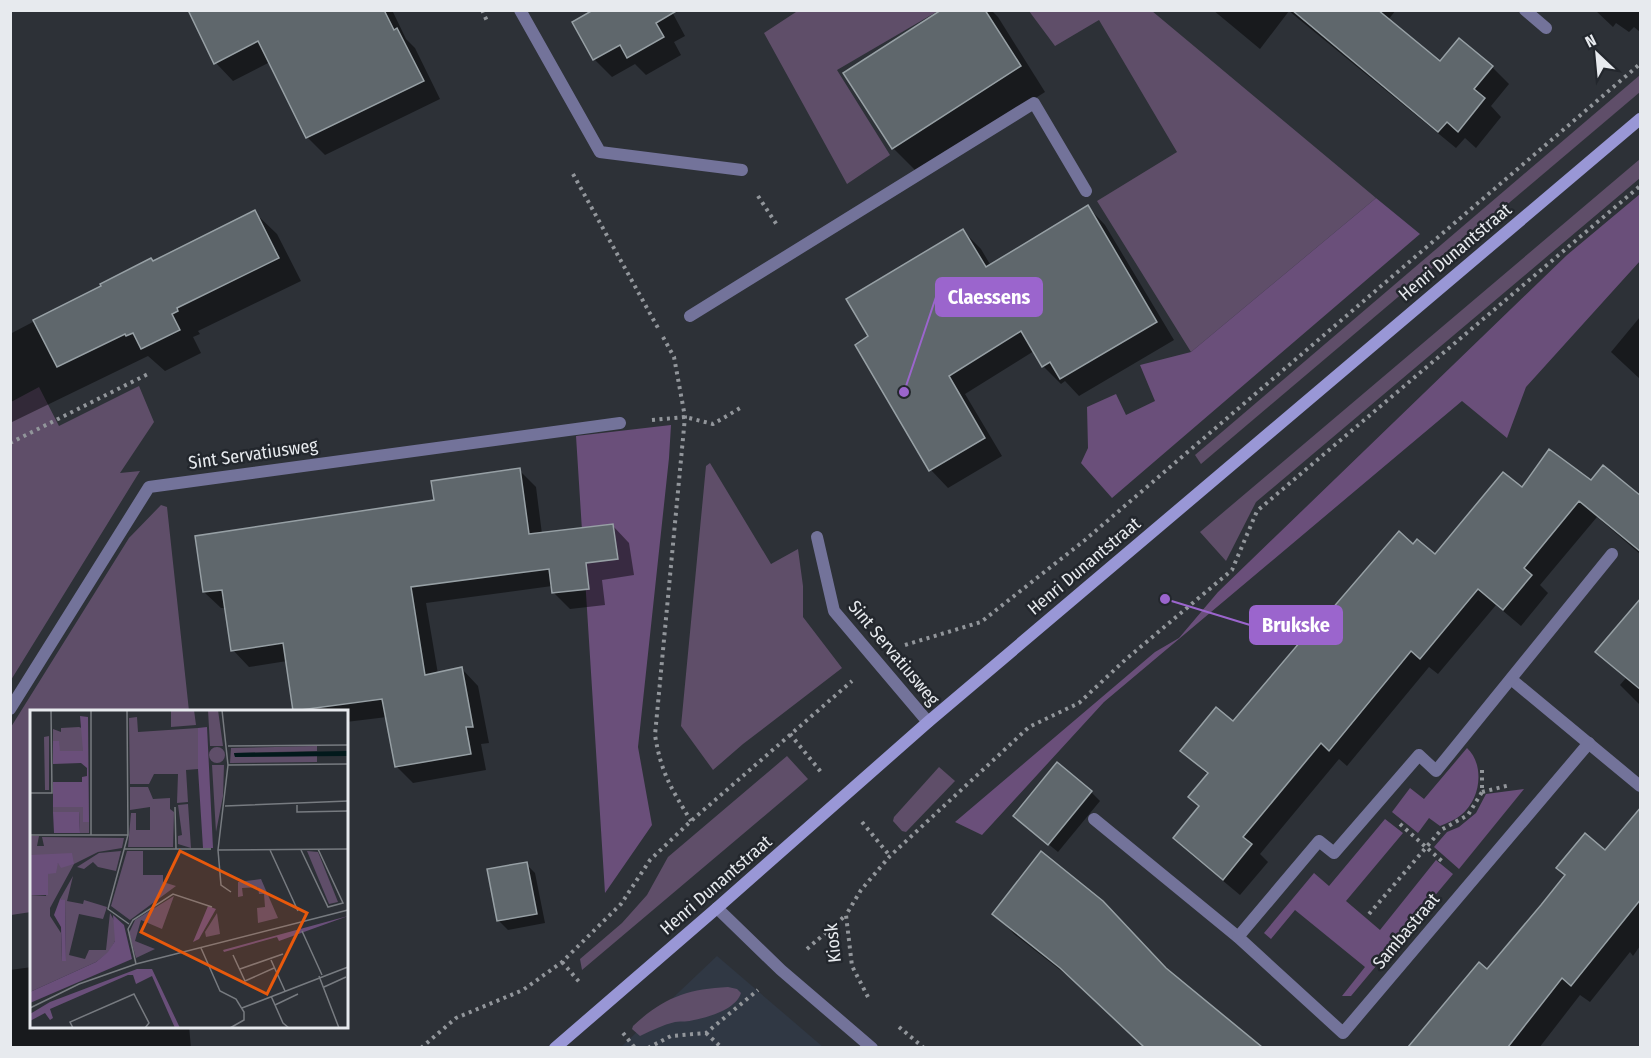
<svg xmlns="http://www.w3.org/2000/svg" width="1651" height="1058" font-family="'Fira Sans Condensed',sans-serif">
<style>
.built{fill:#303844}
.green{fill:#5f4e69}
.forest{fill:#6a4f7a}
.shadow{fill:#0007}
.building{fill:#5f676c;stroke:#97a0a5;stroke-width:1.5}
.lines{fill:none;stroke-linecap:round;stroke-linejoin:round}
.path{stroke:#92969b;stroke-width:4;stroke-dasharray:3 4.5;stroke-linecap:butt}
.lane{stroke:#73739a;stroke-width:12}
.street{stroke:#73739a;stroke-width:12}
.secondary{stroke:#9997d6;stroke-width:12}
.labels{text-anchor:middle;stroke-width:5;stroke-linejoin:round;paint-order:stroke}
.street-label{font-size:18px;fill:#e7eaee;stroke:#23272d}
.inset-road{fill:none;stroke:#777b80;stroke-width:1.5}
.view{fill:#e8590c;fill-opacity:0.15;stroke:#e8590c;stroke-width:3}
.inset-edge{fill:none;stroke:#e7eaee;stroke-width:3}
.leader{fill:none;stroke:#9b65cd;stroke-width:2}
.callout-dot{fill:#9b65cd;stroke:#23272d;stroke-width:2}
.callout{fill:#9b65cd;stroke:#9b65cd;stroke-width:2}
.callout-label{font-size:20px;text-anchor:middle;font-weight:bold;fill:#fff}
</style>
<rect width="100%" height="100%" fill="#2d3137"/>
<path class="built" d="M717 956 823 1047 620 1048Z"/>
<g class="green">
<path d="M799 10 938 11 837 70 890 155 847 184 764 33Z"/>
<path d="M1029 11H1152L1376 198 1191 352 1097 201 1177 152 1099 20 1055 46Z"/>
<path d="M1640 75V92L1201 464 1195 455Z"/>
<path d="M1640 159V178L1256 502 1226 561 1200 532Z"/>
<path d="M139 386 154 422 120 473 140 471 11 680V402L39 387 59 426Z"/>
<path d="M710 463 771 564 798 549 803 586V617L842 668 743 744 713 770 681 726 706 466Z"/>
<path d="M161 505 167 507 189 711 32 712 31 912 11 915V727L129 538Z"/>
<path d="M787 756 808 779 582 970 580 959 622 923 647 895 668 857Z"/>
<path d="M939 767 955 781 906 832 902 831 893 821 894 817Z"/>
<path d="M728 987 737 989 741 993C736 1009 710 1017 694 1020 688 1022 682 1021 675 1022 663 1025 652 1030 640 1036L632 1029 633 1026C663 998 687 989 728 987Z"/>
</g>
<g class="forest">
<path d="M1640 194V261L1526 387 1507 438 1462 401 1104 702 982 835 955 822 1155 652 1179 638 1218 592 1567 255Z"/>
<path d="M1376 198 1420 234 1112 498 1081 463 1088 448 1087 407 1116 394 1126 415 1155 401 1140 365 1191 352Z"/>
<path d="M671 425 669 458 638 747 652 825 605 893 576 436Z"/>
<path d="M1467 748C1485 765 1481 799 1461 815 1455 820 1447 823 1440 826L1429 818 1418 833 1392 812 1410 788 1424 799Z"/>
<path d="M1524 789 1459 869 1434 847 1447 832 1459 827 1476 813 1486 794Z"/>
<path d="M1385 819 1403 833 1346 901 1380 930 1436 860 1453 874 1351 996H1342L1365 967 1295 910 1271 939 1264 933 1314 873 1329 886Z"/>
</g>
<g class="shadow">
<path d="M190 10H392L406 39 415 48 440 99 325 155 307 137 270 62 233 81 216 63Z"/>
<path d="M671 10 685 36 674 42 681 55 646 75 635 64 612 77 595 60 574 23Z"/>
<path d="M944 10H991L998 17 1045 92 918 173 893 148Z"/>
<path d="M1213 10H1396L1388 20 1440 63 1492 67 1509 84 1491 106 1501 117 1476 148 1465 138 1456 148 1289 11 1260 49Z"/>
<path d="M1595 10H1640V32L1634 27 1629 32 1616 23 1613 27Z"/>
<path d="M1088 207 1105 225 1174 340 1079 396 1065 381 1061 384 1043 366 1034 351 965 394 1002 456 948 488 931 470 870 337 963 231 981 249 991 266Z"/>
<path d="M254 212 277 234 301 281 198 331 200 334 193 337 201 353 165 371 148 356 10 423V334L151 260 153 262Z"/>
<path d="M1640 317V379L1611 352Z"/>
<path d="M519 470 536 487 542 534 613 526 629 543 634 575 602 580 605 605 570 609 553 592 552 586 426 603 438 674 462 669 478 686 489 743 481 744 486 770 413 783 397 767 387 717 346 722V712H296L287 661 249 667 233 650 226 608H221L204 592Z"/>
<path d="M1591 482 1640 498V554L1597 517 1540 585 1548 593 1521 626 1496 605 1438 674 1429 667 1347 766 1339 759 1260 854 1268 862 1240 895 1192 855 1175 838 1200 807 1208 775 1182 751 1233 723 1319 626 1414 546 1435 556 1522 489Z"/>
<path d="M1640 600V705L1620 685 1626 678 1597 652Z"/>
<path d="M1091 792 1100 801 1058 852 1024 824Z"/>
<path d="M1606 852 1640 853V946L1633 956 1630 952 1590 1002 1580 995 1539 1048H1410L1479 964 1487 972 1566 876 1558 868Z"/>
<path d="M526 864 535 873 545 923 508 930 499 921Z"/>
<path d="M994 913 1170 974 1260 1048H1145L1083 988 1014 934Z"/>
<path d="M32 967V1026H189L191 1048H10V970Z"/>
</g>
<g class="building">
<path d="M188 10H384L394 30 397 28 424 81 306 138 258 41 214 64Z"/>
<path d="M593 10H678L656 23 664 37 627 58 620 45 593 60 572 22Z"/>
<path d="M941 10H985L1021 66 892 149 843 73Z"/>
<path d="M1292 10H1378L1440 61 1459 38 1493 66 1474 89 1485 98 1458 132 1447 122 1438 132Z"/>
<path d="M1088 205 1157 322 1060 379 1050 362 1042 367 1021 331 949 376 985 438 929 471 855 345 868 336 846 299 963 229 986 267Z"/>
<path d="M255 210 279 258 177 308 178 311 172 314 180 330 141 349 133 333 126 336 125 334 57 367 33 320 101 286 100 284 151 258 153 261Z"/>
<path d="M1549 449 1591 480 1603 465 1641 496V552L1579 501 1524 568 1532 575 1503 610 1478 589 1420 659 1411 651 1329 751 1321 743 1243 837 1252 844 1223 880 1173 838 1199 806 1188 797 1208 773 1180 751 1216 707 1233 721 1317 622 1319 624 1399 531 1413 544 1417 539 1435 554 1503 472 1522 487Z"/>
<path d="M520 468 529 534 613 524 618 559 586 563 589 589 552 593 549 569 411 587 425 675 462 667 473 727H466L471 754 395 767 382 699 293 711 283 643 231 651 222 590 203 592 195 536 434 500 431 481Z"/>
<path d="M1641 598V690L1595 652Z"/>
<path d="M1057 762 1092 791 1048 845 1013 816Z"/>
<path d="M1641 807V899L1571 986 1562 978 1508 1047H1408L1479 962 1487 969 1541 905 1565 875 1556 868 1585 833 1605 850Z"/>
<path d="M1041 851 1103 901 1166 968 1262 1047H1144L1060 968 992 914Z"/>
<path d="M527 862 537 914 497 921 487 869Z"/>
</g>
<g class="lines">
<g class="path">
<path d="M482 10 487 21"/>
<path d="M573 174 658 328"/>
<path d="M758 196 777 225"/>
<path d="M663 337 674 357 685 417 655 735C661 773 671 788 691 821"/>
<path d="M652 420 685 417 713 424 742 407"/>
<path d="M10 443 148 374"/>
<path d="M905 645 981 622 1085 540 1640 64"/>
<path d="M790 734 821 772"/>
<path d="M1482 792 1510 785"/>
<path d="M862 822 890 856"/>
<path d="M1400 824 1444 863"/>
<path d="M1369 914 1441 830 1468 815 1482 792V767"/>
<path d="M807 949 846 915"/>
<path d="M562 962 581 984"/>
<path d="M868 997 852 966 846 915 861 890 890 856 1029 727 1079 703 1125 660 1232 570 1257 511 1640 186"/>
<path d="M899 1027 924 1048"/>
<path d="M623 1033 635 1048"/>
<path d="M706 1033 722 1048"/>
<path d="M421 1048 456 1018 523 990 562 962 621 904 650 860 691 821 852 681"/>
<path d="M648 1048 671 1036 706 1033 758 990"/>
</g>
<g class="lane">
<path d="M690 316 1034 103 1086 191"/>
<path d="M817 537 834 611 928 722"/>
</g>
<g class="street">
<path d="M520 10 600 152 742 170"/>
<path d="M1525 10 1546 28"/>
<path d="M1511 679 1640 786"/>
<path d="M10 709 149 487 620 423"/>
<path d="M1094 819 1238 937 1343 1033 1589 743"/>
<path d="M717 908 781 970 872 1048"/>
<path d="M1238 937 1319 841 1334 853 1419 755 1436 771 1612 554"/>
</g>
<path class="secondary" d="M555 1048 717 908 928 722 1640 119"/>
</g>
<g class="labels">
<g class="street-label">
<text transform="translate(1455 252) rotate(-40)" y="6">Henri Dunantstraat</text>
<text transform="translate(253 454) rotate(-8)" y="6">Sint Servatiusweg</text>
<text transform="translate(1084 566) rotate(-40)" y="6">Henri Dunantstraat</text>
<text transform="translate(894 653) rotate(50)" y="6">Sint Servatiusweg</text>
<text transform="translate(716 885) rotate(-41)" y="6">Henri Dunantstraat</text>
<text transform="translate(1406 931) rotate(-50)" y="6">Sambastraat</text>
<text transform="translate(833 943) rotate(-96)" y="6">Kiosk</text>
</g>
</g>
<g transform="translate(30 710)">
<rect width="318" height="318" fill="#2d3137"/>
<path d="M141 0H164L166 15 141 17ZM178 0H188L193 36H180ZM107 7 108 22 168 18V59L156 60 158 92 147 93 148 64H124L119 74H100L99 8ZM49 17 54 19 53 41H30L23 31V19L31 22V18ZM19 26V80H15L14 27ZM287 36V41L204 43 205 47 287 46V52L200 53 201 38ZM179 45a8 8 0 1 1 16 0a8 8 0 1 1-16 0ZM182 55H194L193 86 186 122ZM100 77H118L123 89 140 88V99L144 102 143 137H98L101 103H106V120H120V97L100 100ZM158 94 161 138 148 134V126L152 125 148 95ZM23 97H53V112H59V123H50L49 102H23ZM0 126H9L7 136H14L12 127 94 128 92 138 68 142 44 154 20 198V206L31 223 32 251H36L35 191 30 189 43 166 37 191 53 194 54 190 77 197 73 209 49 204 39 245 55 249 59 240H76L80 203 86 214 85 231 79 242 66 252 0 282V185L16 186 18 164 28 153 43 155 0 145ZM91 141 86 161 68 157 63 152 54 159 47 157 69 143ZM97 141H113V165H133V172L146 176 100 210 81 196ZM277 141 288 142 308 192 299 194ZM231 169 248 208 228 213 227 198 235 197 234 184H229L228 177 212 178 213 186 208 187V172ZM144 186 132 219 111 210 105 231 125 239 106 248 99 223 105 210ZM187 203 190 224 176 227 175 222Z" fill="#5f4e69"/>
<path d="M50 6 58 7 59 112H53V97H23V72H52V67L57 66V58L51 53 23 54V31H29L30 41H53ZM177 17 183 138H173L168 59V18ZM23 102H49L50 123H24ZM42 143 44 154 31 158 28 153 26 163 18 164V185H0V145ZM30 189 35 190 36 251H32L31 217 24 205ZM178 196 186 199 169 229 163 232ZM83 205 94 215 102 249 0 293V282L66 252 78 242 85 231ZM318 206 249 231 247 227 194 242 193 240ZM107 259H122L150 318H145L122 266 106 274 103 265H98L20 299 23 308 20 310 15 303 0 311V304L20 292Z" fill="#6a4f7a"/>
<path d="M318 41V46L205 47 204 43Z" fill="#02191b"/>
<path class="inset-road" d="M97 0 98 125 78 199 99 214M192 0 198 55 188 140 191 175 201 182M198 36 318 35M198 55 318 54M0 83H22L21 0M267 95V102L318 101M195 96 318 91M145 97 146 139M0 125H98M61 125V0M94 139H181M188 140 318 139M240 140 268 201M271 140 298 197 313 193 288 139M272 221 292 265M171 238 190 281 206 289 214 302V310L200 318M203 245 215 271 244 258M241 250 255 281M106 254 98 219 103 210 143 184 182 197M210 259 253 244M289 266 309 318M294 277 316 267M241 286 253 313 259 318M245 295 268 284M0 298 49 274 106 254 318 200M212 298 318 257M43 318 40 312 104 284 119 313 115 318"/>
<path class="view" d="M150 141 277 203 237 284 111 222Z"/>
<rect width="318" height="318" class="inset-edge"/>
</g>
<path class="leader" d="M904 392L936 297M1165 599L1250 625"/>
<g class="callout-dot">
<circle cx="904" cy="392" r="6"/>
<circle cx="1165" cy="599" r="6"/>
</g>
<g class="callout">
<rect x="936" y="278" width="106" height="38" rx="6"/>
<rect x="1250" y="606" width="92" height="38" rx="6"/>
</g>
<g class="callout-label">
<text x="989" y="304">Claessens</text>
<text x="1296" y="632">Brukske</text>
</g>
<rect width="1651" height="1058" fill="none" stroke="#e7eaee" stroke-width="24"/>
<g transform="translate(1597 54) rotate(334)" stroke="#23272d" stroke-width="4.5" paint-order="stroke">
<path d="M0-4.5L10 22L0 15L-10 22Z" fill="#e7eaee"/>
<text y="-9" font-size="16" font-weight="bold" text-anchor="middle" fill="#e7eaee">N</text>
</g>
</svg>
